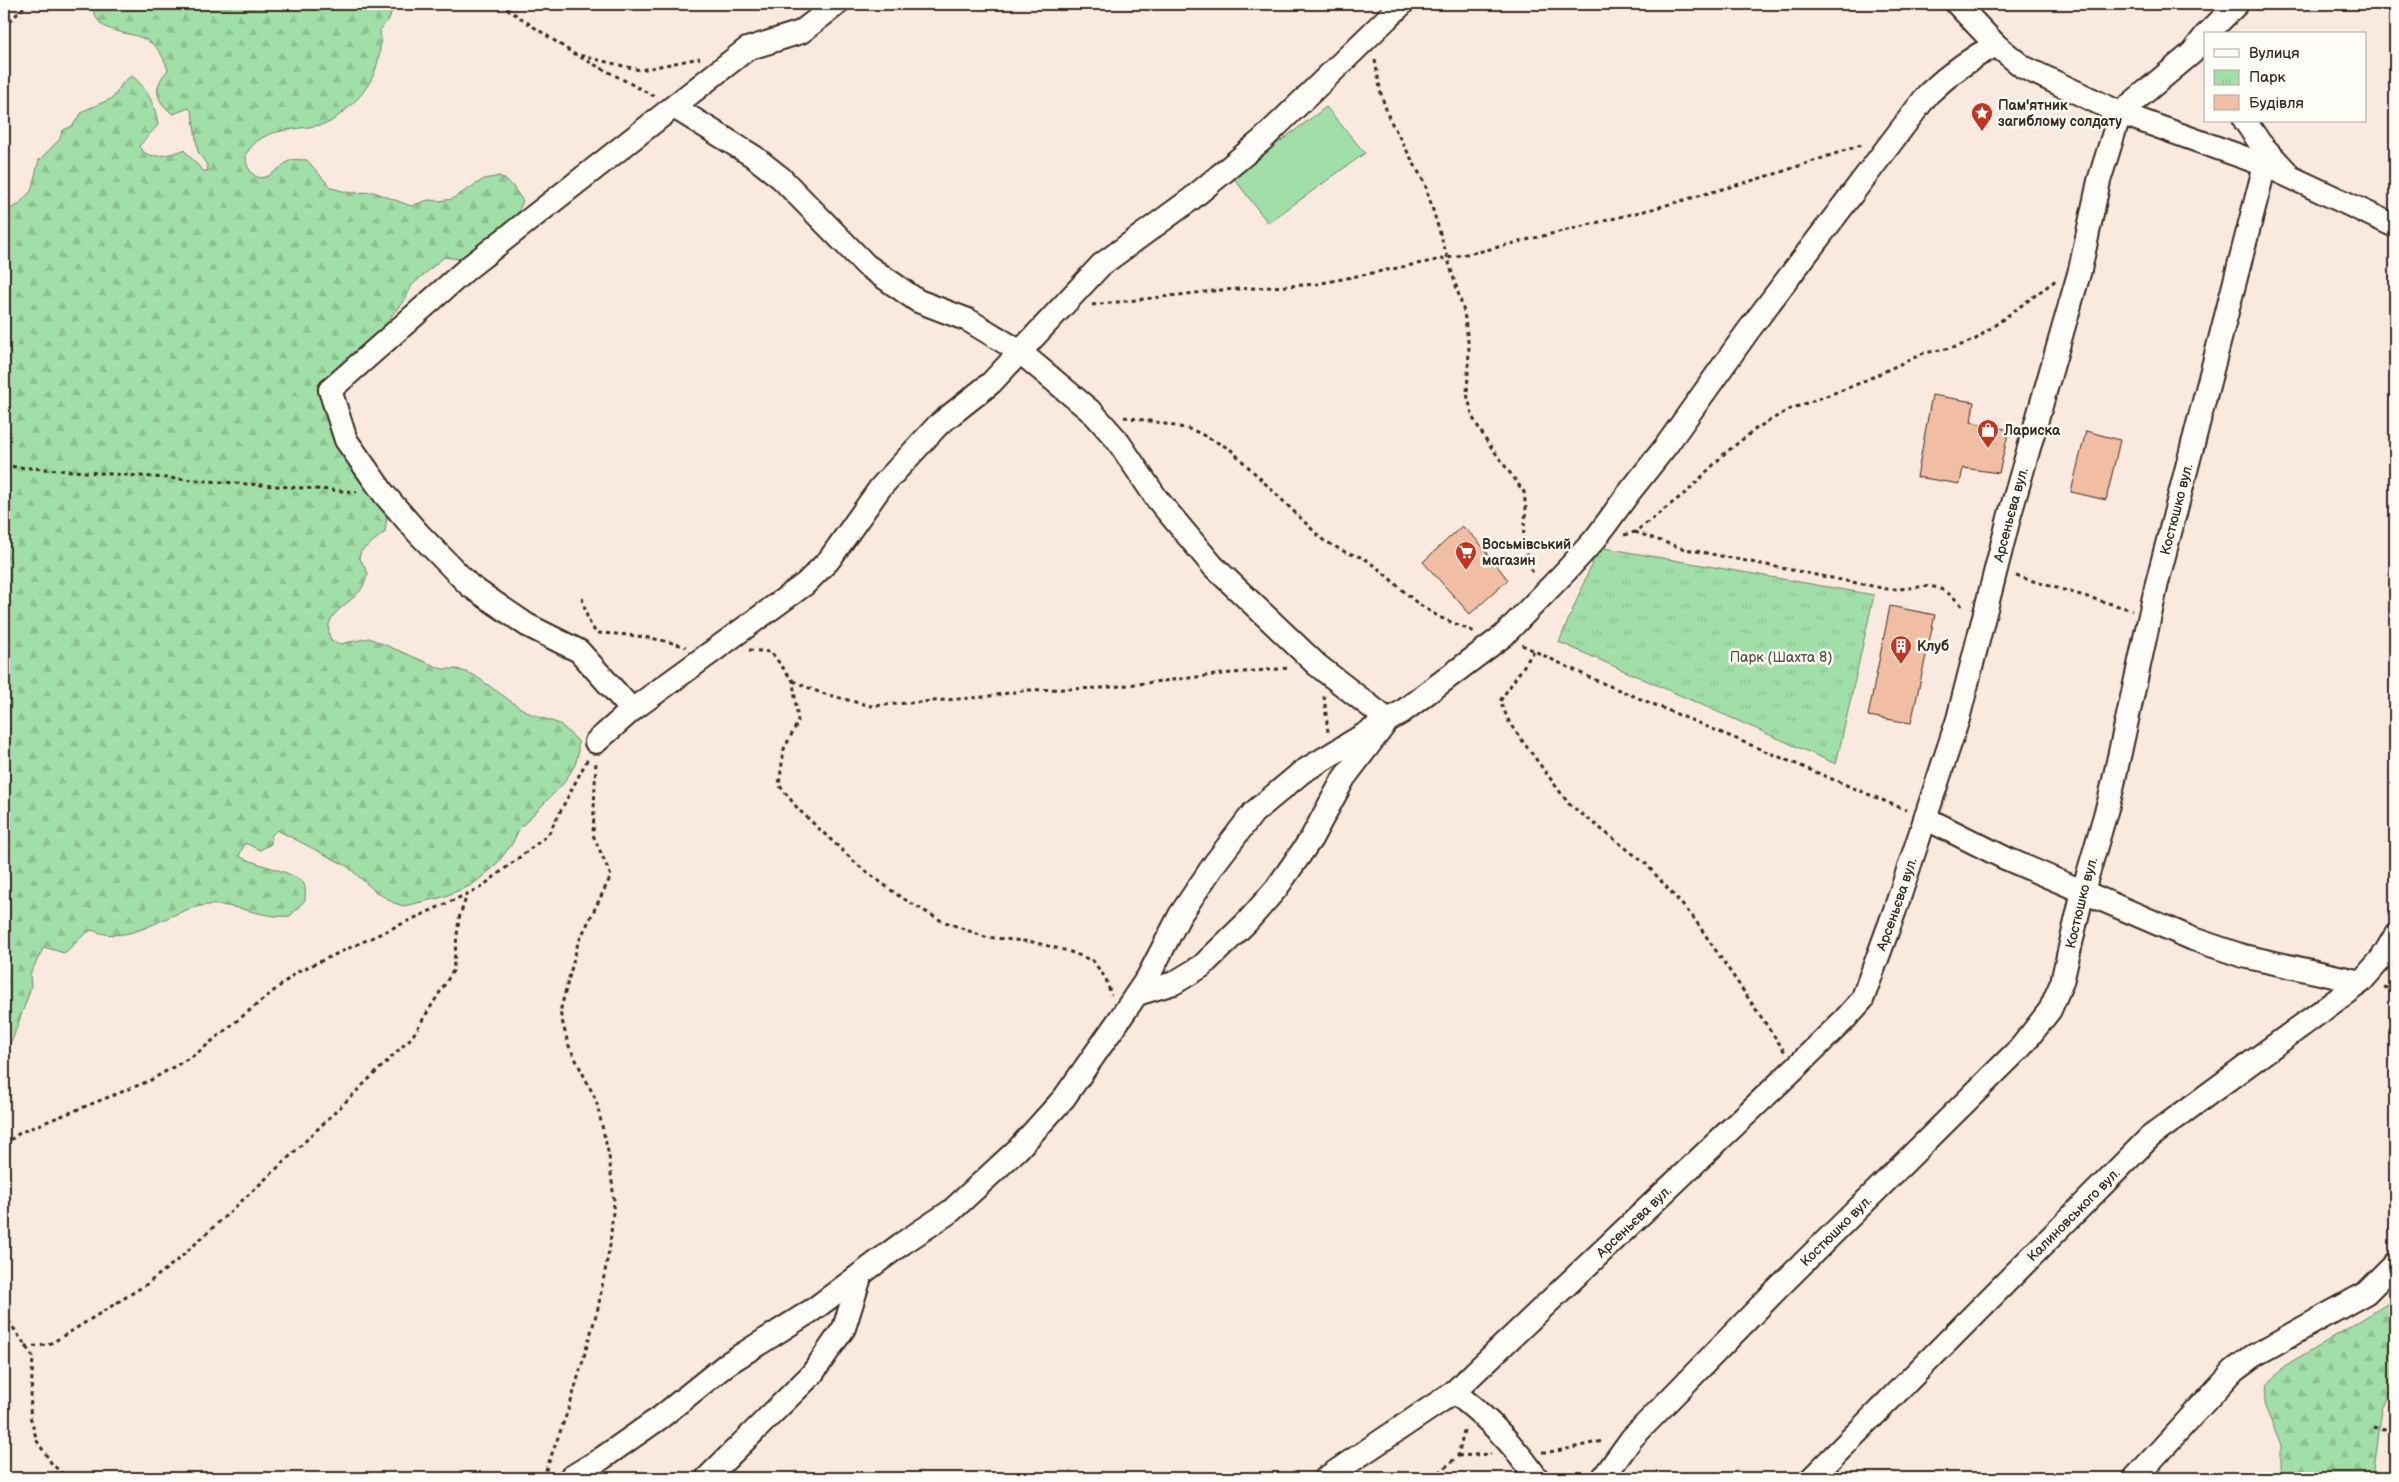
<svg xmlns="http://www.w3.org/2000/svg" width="2399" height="1482" font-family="'Balsamiq Sans',sans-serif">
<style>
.forest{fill:url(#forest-firs);stroke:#6e8462}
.park{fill:url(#park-tufts);stroke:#6e8462}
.pitch{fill:#a0dfa7;stroke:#6e8462}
.building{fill:#f1bea3;stroke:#3b2a1e}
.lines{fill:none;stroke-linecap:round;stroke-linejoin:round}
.minor-casing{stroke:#3b2a1e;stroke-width:26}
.path{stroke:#3b2a1e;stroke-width:3;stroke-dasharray:4 4;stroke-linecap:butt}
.minor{stroke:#fdfcf7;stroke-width:22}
.labels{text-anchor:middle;stroke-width:5;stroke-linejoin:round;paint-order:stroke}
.poi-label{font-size:14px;font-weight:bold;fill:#3b2a1e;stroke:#fdfcf7;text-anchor:start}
.street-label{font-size:14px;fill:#3b2a1e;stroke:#fdfcf7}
.park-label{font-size:14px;fill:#545740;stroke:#fdfcf7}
</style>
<defs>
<pattern id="forest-firs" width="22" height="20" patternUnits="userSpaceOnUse" patternTransform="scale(1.25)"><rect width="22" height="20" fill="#a0dfa7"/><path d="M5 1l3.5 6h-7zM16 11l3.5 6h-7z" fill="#8bc08f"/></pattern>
<pattern id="park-tufts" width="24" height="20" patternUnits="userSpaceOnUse" patternTransform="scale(1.25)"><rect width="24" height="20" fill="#a0dfa7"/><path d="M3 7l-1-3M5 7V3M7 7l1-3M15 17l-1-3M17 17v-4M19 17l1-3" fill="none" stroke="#8bc08f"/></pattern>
</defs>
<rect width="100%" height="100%" fill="#f9e9de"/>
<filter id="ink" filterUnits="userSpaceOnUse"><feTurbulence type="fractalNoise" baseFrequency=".02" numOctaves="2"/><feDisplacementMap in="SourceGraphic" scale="10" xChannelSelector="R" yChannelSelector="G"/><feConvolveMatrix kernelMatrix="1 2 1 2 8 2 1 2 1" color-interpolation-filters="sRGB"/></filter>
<g filter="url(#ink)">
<g class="forest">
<path d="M90 4H390L392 10 389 19 380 30C383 65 370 91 343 112 338 116 333 121 328 123 299 132 264 124 246 154 246 163 247 168 254 175 266 185 280 165 291 160 296 159 302 160 307 160L331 188 351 193 374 192 411 206 428 200 439 201 452 199 484 179 500 176 511 184 523 201 494 264 478 272 461 259 444 257 412 285 406 298 391 316 388 331 326 394 387 515 385 532 361 551 359 557 368 573C366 579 364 586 360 591 348 606 320 615 331 640L340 644 369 638 442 669H457L474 675 519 707 531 714 560 724 578 741V754L575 765 563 784 519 829 512 844 494 867 472 885 443 897 404 906 394 903 376 892 347 866 277 830 271 836V844L260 850 245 843 239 856C252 864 299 873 304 884 306 888 305 895 305 900L290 916C258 919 233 900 200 906 163 914 130 947 92 930 80 935 75 946 64 953L44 947 30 974 31 986 27 999 13 1038 4 1052V212L18 205 31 191 39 160 60 139 62 131 72 126 83 111 113 98 124 81 132 76C147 87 156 107 158 125L139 146C148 163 170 154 184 150L203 171H208L207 165 198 152 192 112 189 108 173 114C154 100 153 86 168 70 160 45 148 37 123 33 116 31 107 29 101 24 96 19 93 10 90 4Z"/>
<path d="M2395 1299V1385L2382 1409 2373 1478H2281V1446L2264 1404 2267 1385 2283 1368Z"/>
</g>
<path class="park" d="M1599 547 1874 595 1836 764 1559 642Z"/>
<path class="pitch" d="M1326 107 1365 153 1268 223 1233 177Z"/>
<g class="building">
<path d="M1932 395 1974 402 1971 422 2009 430 1999 473 1963 468 1960 484 1917 477Z"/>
<path d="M2086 431 2120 440 2106 500 2071 492Z"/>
<path d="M1462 526 1478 541 1508 580 1470 614 1423 562Z"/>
<path d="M1890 606 1935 615 1911 723 1868 716Z"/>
</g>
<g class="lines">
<g class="minor-casing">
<g id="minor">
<path d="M1957 4 1996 45 2023 67 2120 113 2265 165 2395 226"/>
<path d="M2207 34 2237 4"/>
<path d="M674 107 753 156 781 178 866 265 918 301 968 320 1019 351 1094 414 1117 440 1157 499 1213 566 1317 665 1388 720 1344 778 1311 839 1276 889 1247 922 1202 966 1174 983 1137 994"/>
<path d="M2245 121 2260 143 2286 171"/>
<path d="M632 710 579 651 527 625 470 586 418 533 384 494 346 440 330 390 468 268 747 49 801 32 837 4"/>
<path d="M596 742 632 710 805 584 829 560 880 488 938 425 991 383 1101 265 1190 200 1262 140 1402 4"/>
<path d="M1925 818 2005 858 2193 939 2243 956 2361 982"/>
<path d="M1454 1392C1486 1416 1514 1445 1537 1478"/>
<path d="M570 1478 601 1459 661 1417 727 1364 814 1309 900 1245 951 1211 1018 1149 1064 1098 1119 1020 1148 977 1180 915 1215 863 1253 813 1302 772 1402 712 1503 636 1566 571 1596 538 1628 494 1666 446 1748 331 1928 94C1949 74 1970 58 1996 45"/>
<path d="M707 1478 812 1374 844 1328 861 1274"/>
<path id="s1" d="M1326 1478 1454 1392 1795 1068 1845 1019 1862 1000 1895 910 1958 719 2010 514 2080 270 2099 181 2120 113 2192 53 2205 36"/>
<path id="s2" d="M1603 1478 1632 1438 1780 1286 2021 1047 2050 1010 2062 982 2083 891 2110 798 2157 583 2265 165"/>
<path id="s3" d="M1812 1478 2150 1137 2361 982 2382 958 2395 936"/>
<path d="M2135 1478 2234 1370 2253 1356 2366 1293 2395 1264"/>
</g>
</g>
<g class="path">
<path d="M500 4 574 54 640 70 700 58"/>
<path d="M4 27 27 4"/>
<path d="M580 57 654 96"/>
<path d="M1375 60 1381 94 1389 118 1425 184 1464 312 1469 349 1467 394 1473 418 1486 440 1524 492 1526 510 1523 538 1529 567 1534 574"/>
<path d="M1092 305 1222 290 1317 284 1482 251 1656 208 1775 174 1864 144"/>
<path d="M1124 417 1156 422 1193 430 1230 449 1323 540 1345 552 1364 558 1380 570 1417 603 1439 617 1475 632"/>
<path d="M4 466 357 492"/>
<path d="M1635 532 1681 548 1887 589C1926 590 1934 575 1964 608"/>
<path d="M1624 535 1635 532 1689 490 1724 454 1757 428 1788 410 1853 386 1924 353 1956 347 1976 339 2056 280"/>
<path d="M2016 576 2132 610"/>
<path d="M582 598 588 620 596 633C627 634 656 637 686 647"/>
<path d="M1522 645 1593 679 1906 810"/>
<path d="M749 650 771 652 793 681 798 722 784 749 779 785 799 810 859 866 899 896 940 920 985 937 1033 942 1068 951 1093 961 1106 979 1111 995"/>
<path d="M1534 651 1500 701 1510 724 1569 804 1646 864 1693 917 1785 1052"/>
<path d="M793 681 821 693 871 706 983 697 1028 690 1102 688 1232 673 1290 668"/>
<path d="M1324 696 1328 732"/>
<path d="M2384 987 2395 990"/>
<path d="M4 1145 21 1132 149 1081 196 1054 297 972 480 888 548 835 588 758"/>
<path d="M4 1314 33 1357 30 1416 37 1441 52 1464 67 1478"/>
<path d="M25 1347 48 1345 70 1332 147 1284 180 1258 286 1160 412 1037 453 971 459 918 467 895"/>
<path d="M2374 1427 2395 1433"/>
<path d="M1542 1452C1563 1452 1583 1444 1604 1441"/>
<path d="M1458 1456 1491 1454"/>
<path d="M543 1478 570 1405 598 1308 610 1245 614 1200 609 1156 596 1100 568 1044 560 1012 578 943 611 876 593 835 596 760"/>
<path d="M1433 1478 1458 1456 1465 1426"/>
</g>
<use href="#minor" class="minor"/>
</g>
</g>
<defs>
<g id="sight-pin" transform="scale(1.125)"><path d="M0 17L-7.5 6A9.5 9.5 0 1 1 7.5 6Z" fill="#c8321e" stroke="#fdfcf7"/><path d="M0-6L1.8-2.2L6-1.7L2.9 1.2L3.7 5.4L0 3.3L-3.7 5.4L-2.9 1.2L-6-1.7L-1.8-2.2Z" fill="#fff"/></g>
<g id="shop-pin" transform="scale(1.125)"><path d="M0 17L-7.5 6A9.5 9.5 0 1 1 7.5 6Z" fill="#c8321e" stroke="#fdfcf7"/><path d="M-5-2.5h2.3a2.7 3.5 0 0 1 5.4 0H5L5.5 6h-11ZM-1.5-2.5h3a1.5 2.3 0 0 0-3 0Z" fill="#fff"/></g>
<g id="supermarket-pin" transform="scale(1.125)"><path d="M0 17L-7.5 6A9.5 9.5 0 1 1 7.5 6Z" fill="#c8321e" stroke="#fdfcf7"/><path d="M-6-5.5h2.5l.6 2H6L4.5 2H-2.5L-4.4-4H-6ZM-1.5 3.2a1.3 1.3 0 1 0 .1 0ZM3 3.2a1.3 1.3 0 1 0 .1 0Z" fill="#fff"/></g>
<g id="building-pin" transform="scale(1.125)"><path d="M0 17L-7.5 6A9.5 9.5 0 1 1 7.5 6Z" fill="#c8321e" stroke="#fdfcf7"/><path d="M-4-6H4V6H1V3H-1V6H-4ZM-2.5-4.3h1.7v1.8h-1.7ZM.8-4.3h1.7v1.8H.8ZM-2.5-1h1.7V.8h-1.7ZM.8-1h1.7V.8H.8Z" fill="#fff"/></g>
</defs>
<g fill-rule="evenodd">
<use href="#sight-pin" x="1982" y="113"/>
<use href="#shop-pin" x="1988" y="430"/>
<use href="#supermarket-pin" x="1466" y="552"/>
<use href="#building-pin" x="1901" y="646"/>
</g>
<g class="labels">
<g class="poi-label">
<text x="1998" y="110">Пам'ятник<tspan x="1998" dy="16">загиблому солдату</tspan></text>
<text x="2004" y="435">Лариска</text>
<text x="1482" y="549">Восьмівський<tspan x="1482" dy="16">магазин</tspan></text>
<text x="1917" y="651">Клуб</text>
</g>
<g class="street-label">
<text dy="5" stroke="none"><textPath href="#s2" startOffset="1165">Костюшко вул.</textPath></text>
<text dy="5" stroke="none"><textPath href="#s1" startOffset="1228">Арсеньєва вул.</textPath></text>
<text dy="5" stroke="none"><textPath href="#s2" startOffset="760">Костюшко вул.</textPath></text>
<text dy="5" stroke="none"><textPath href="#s1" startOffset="822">Арсеньєва вул.</textPath></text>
<text dy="5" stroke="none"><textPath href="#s3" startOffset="371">Калиновського вул.</textPath></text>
<text dy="5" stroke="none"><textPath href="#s1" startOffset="402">Арсеньєва вул.</textPath></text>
<text dy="5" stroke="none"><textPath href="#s2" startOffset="340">Костюшко вул.</textPath></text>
</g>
<g class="park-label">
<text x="1781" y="662">Парк (Шахта 8)</text>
</g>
</g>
<rect width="2399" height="1482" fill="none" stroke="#fdfcf7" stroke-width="20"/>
<rect x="10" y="10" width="2379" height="1462" fill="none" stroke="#3b2a1e" stroke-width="2" filter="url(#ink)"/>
<rect x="2204" y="32" width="162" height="90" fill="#fdfcf7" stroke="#afa8a0"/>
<rect x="2214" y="49" width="25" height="8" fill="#fdfcf7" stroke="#afa8a0"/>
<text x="2249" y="58" font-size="15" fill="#3b2a1e">Вулиця</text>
<rect x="2214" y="70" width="25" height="15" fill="url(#park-tufts)" stroke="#afa8a0"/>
<text x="2249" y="82" font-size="15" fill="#3b2a1e">Парк</text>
<rect x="2214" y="95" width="25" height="15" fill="#f1bea3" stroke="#afa8a0"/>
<text x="2249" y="108" font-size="15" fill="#3b2a1e">Будівля</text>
</svg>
